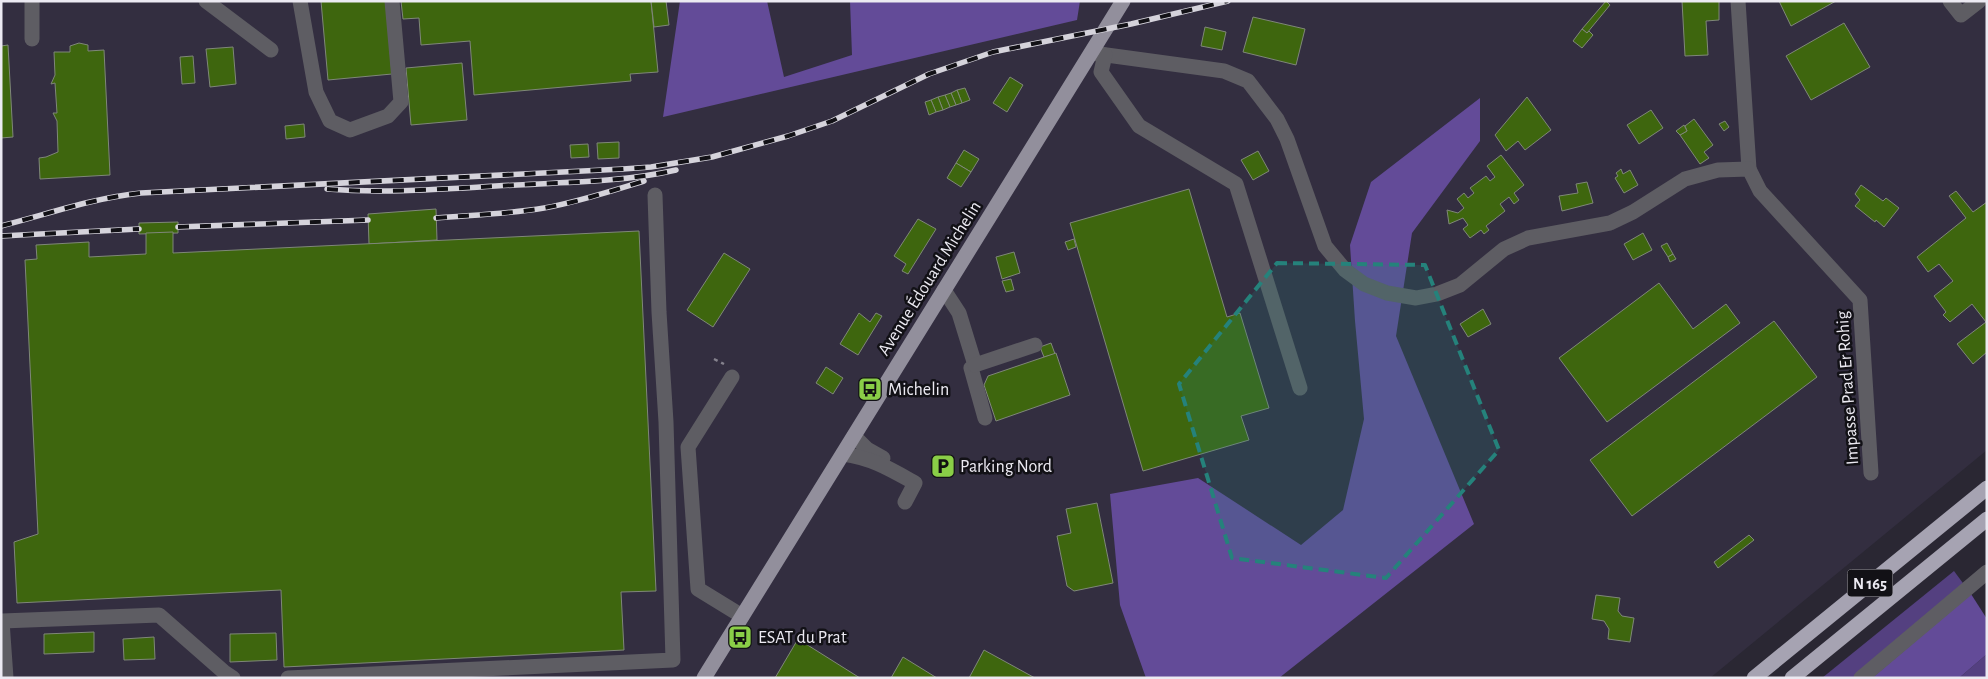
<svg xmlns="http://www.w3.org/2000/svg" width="1988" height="679" font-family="'Alegreya Sans',sans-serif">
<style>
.built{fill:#332e40}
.green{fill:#544080}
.forest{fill:#634b98}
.building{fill:#3e660e;stroke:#7f8779}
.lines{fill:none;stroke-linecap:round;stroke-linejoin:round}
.path{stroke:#85828d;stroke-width:2.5;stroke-dasharray:4 4;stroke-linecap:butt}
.minor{stroke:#5e5d63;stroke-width:15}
.major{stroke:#928f9c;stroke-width:15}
.highway{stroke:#a6a3b2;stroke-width:15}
.rail-casing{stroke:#d5d3db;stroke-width:5.5}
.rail{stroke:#121116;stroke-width:4;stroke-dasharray:11;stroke-linecap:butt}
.marked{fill:#25827b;fill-opacity:0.2;stroke:#25827b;stroke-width:4;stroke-dasharray:10 6;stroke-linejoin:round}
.labels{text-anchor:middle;stroke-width:5;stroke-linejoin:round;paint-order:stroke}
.shield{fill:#121116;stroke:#aba9b0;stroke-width:1}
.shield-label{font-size:16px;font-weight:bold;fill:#eceaf2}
.street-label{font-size:18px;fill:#eceaf2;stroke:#121116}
.poi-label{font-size:18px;fill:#eceaf2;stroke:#121116;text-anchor:start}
</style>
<rect width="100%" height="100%" fill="#2a2733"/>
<path class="built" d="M1 1H1987V450L1710 678H1Z"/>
<g class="green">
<path d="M1954 571 1971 594 1872 678H1822Z"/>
<path d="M1987 654V678H1959Z"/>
</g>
<g class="forest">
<path d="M680 1H767L784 77 852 55 850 1H1080L1077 20 663 117Z"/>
<path d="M1480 98V141L1412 233 1396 336 1474 524 1279 678H1146L1120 605 1110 494 1198 478 1301 545 1343 510 1364 419 1355 321 1350 245 1371 182Z"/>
<path d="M1971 594 1987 619V654L1959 678H1872Z"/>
</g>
<g class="building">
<path d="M321 1H386L392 74 328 80Z"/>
<path d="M401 1H651L658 72 630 74 631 81 474 95 470 41 421 45 419 18 403 19Z"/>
<path d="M651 1H666L669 25 654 27Z"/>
<path d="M1606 1 1610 5 1587 33 1582 29Z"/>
<path d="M1682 1H1719V20L1706 21 1708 55 1685 56Z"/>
<path d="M1779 1H1836L1791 26Z"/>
<path d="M1253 17 1305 29 1296 65 1243 52Z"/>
<path d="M1844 23 1870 67 1811 100 1786 56Z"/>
<path d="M1205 27 1226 32 1222 50 1201 46Z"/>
<path d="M1582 29 1587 33 1589 31 1593 35 1582 48 1573 41Z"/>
<path d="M79 43 88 45V51L104 50 110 175 40 179 39 158 46 157 58 152 57 121 53 113H57L55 83 51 84 55 75 54 52H70V46Z"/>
<path d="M8 45 13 137 1 138V46Z"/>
<path d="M233 47 236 84 210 87 206 49Z"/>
<path d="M193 56 195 83 182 84 180 57Z"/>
<path d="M462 63 467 120 411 125 406 68Z"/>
<path d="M1010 77 1023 85 1007 112 993 103Z"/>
<path d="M965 88 970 100 962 103 957 90Z"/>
<path d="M957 90 962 103 956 105 951 93Z"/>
<path d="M951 93 956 105 950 107 945 95Z"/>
<path d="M945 95 950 107 943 110 938 97Z"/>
<path d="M938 97 943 110 936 112 931 100Z"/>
<path d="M1527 97 1551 130 1525 150 1518 141 1506 151 1495 135Z"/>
<path d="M931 100 936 112 929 115 925 102Z"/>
<path d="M1651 110 1663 128 1639 144 1627 125Z"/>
<path d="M1694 119 1713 145 1704 152 1709 158 1700 164 1680 135 1687 131 1685 126Z"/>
<path d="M1725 121 1729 127 1724 131 1719 124Z"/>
<path d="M304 124 305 137 286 139 285 126Z"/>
<path d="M1684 125 1687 131 1680 135 1676 131Z"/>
<path d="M619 142V158L598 159 597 143Z"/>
<path d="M588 144 589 157 571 158 570 145Z"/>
<path d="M964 150 979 159 971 172 956 163Z"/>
<path d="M1258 151 1269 171 1253 180 1241 160Z"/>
<path d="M1501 155 1524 185 1514 193 1519 200 1514 204 1509 197 1500 204 1505 211 1486 226 1489 230 1484 234 1481 230 1470 238 1463 229 1468 225 1463 218 1449 224 1447 210 1458 213 1464 208 1457 199 1464 193 1468 198 1474 193 1470 188 1486 176 1490 181 1495 177 1487 166Z"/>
<path d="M956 163 971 172 961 187 947 178Z"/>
<path d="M1621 169 1623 174 1630 170 1638 185 1624 193 1615 178 1618 176 1616 173Z"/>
<path d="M1587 182 1593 203 1562 211 1559 196 1578 193 1576 184Z"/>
<path d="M1861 185 1883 201 1886 198 1899 208 1884 227 1876 220 1875 222 1855 206 1860 200 1855 194Z"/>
<path d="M1189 189 1227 317 1240 313 1269 408 1241 416 1249 440 1143 471 1070 223Z"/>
<path d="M1956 191 1973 212 1987 202V352L1973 364 1957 344 1986 322 1972 304 1950 322 1943 315 1946 312 1934 296 1953 281 1939 264 1928 272 1917 257 1966 218 1949 196Z"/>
<path d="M436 209 437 240 369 244 368 214Z"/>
<path d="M918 219 936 229 908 274 902 271 906 264 894 256Z"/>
<path d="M178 222V233L139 234V223Z"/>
<path d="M639 231 656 591 621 592 624 650 284 667 281 590 17 603 14 542 38 534 25 260 37 259 36 245 89 242V257L146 254V233L173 232V253Z"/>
<path d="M1643 233 1652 250 1633 260 1624 244Z"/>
<path d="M1074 239 1076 247 1068 250 1065 242Z"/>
<path d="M1667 243 1673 254 1668 257 1661 246Z"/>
<path d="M1014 252 1020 273 1002 279 996 257Z"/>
<path d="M724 253 750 269 713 327 687 310Z"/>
<path d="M1673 254 1676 259 1670 262 1668 257Z"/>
<path d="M1011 279 1014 290 1006 292 1002 281Z"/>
<path d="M1659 283 1693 329 1726 304 1740 323 1607 422 1559 358Z"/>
<path d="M1483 309 1491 324 1468 337 1460 324Z"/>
<path d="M859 313 870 322 876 313 882 316 858 355 840 344Z"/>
<path d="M1774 321 1817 377 1632 516 1590 460Z"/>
<path d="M1051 343 1055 354 1044 357 1040 347Z"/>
<path d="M1056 353 1070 395 996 421 984 385 988 376Z"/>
<path d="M826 367 843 378 833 394 816 383Z"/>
<path d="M1097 503 1113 583 1074 591 1067 586 1057 536 1071 533 1066 509Z"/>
<path d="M1749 535 1754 540 1718 568 1714 562Z"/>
<path d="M1596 595 1620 598 1618 611 1622 616 1634 618 1630 642 1608 639 1609 629 1604 621 1592 619Z"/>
<path d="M94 632V652L44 654V634Z"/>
<path d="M276 633 277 660 230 662V634Z"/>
<path d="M154 637 155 659 124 660 123 639Z"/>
<path d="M798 639 860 678H775Z"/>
<path d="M984 650 1035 678H969Z"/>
<path d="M903 657 937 678H891Z"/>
</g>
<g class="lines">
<path class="path" d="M714 359 724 364"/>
<g class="minor">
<path d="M206 1 271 50"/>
<path d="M300 1 316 92 330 121 350 130 388 116 401 102 392 1"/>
<path d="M1738 1 1749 169"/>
<path d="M1950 1 1961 15 1979 1"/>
<path d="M32 39V1"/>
<path d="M1092 53 1224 71 1248 81 1277 119 1287 139 1325 246 1345 270 1364 284 1387 293 1416 298 1437 294 1460 285 1504 249 1528 238 1610 223 1633 212 1685 179 1718 170 1749 169 1760 191 1860 300 1871 473"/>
<path d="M1105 55 1101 72 1139 126 1236 184 1300 388"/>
<path d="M944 290 959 313 975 365 971 368 985 418"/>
<path d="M975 365 1035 345"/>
<path d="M732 377 688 447 698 589 742 616"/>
<path d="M854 436 867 449 883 458"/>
<path d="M843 454C872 458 890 469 915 483L905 502"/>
<path d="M6 678 2 621 159 615 224 672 233 678"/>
<path d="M288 678 673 660 666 422 659 312 655 195"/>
<path d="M1861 678 1987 572"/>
</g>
<path class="major" d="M704 678 1123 1"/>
<g class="highway">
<path d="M1754 678 1987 488"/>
<path d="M1792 678 1987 519"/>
</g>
<g class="rail-casing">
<g id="rail">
<path d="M327 189C390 194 454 188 517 185 570 182 624 182 676 170"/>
<path d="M436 218C472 215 508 214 544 208 578 202 611 191 644 181"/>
<path d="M1 226C48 214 93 198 141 193L623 169 651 167 712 157 788 136 832 121 929 74 993 52 1131 24 1228 1"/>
<path d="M178 227 368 220"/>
<path d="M1 236 139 229"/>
</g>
</g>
<use href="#rail" class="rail"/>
</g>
<path class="marked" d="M1277 263 1425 265 1499 450 1386 578 1232 558 1179 384Z"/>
<defs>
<g id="bus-square" transform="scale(1.25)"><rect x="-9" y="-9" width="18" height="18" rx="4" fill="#8ace47" stroke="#121116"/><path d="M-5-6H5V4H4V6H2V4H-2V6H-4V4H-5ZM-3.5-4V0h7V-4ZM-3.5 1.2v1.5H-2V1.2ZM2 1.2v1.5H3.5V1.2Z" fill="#111"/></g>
<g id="parking-square" transform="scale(1.25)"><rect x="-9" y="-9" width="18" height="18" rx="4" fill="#8ace47" stroke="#121116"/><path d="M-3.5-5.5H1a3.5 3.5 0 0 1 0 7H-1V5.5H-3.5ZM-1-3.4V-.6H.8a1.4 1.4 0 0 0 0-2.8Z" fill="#111"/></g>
</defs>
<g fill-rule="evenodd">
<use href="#bus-square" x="870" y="389"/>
<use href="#parking-square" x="943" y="466"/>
<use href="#bus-square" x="740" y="637"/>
</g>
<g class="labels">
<rect class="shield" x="1847.5" y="569.5" width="45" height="27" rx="4"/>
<g class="shield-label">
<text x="1870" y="589">N 165</text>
</g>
<g class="street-label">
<text transform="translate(929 278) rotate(-58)" y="6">Avenue Édouard Michelin</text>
<text transform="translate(1847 388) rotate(-94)" y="6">Impasse Prad Er Rohig</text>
</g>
<g class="poi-label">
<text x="888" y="395">Michelin</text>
<text x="960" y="472">Parking Nord</text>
<text x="758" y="643">ESAT du Prat</text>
</g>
</g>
<rect width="1988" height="679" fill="none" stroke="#eceaf2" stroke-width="5"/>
</svg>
